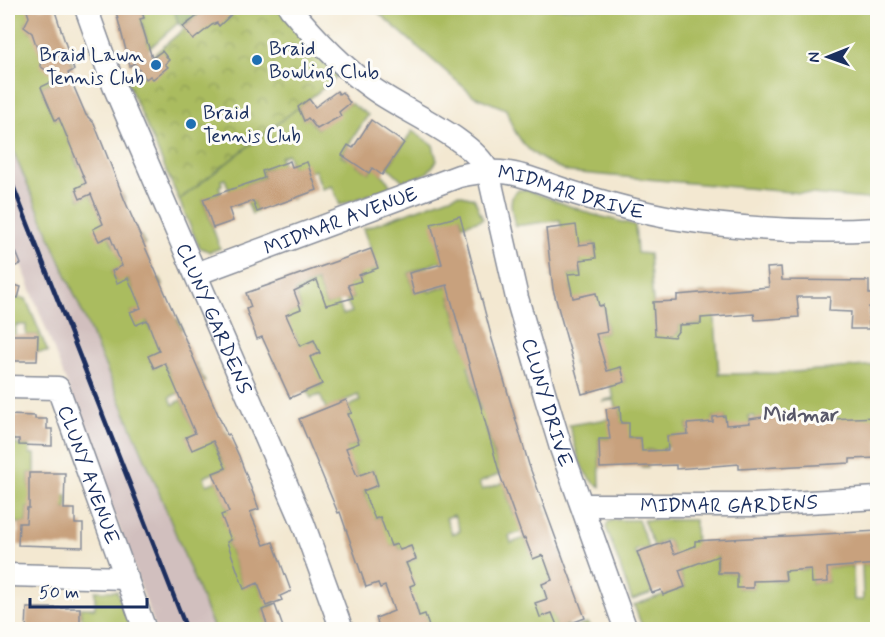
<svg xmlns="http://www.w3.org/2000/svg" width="885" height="637" font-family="Mynerve,sans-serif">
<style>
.industrial{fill:#d1bfbe}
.green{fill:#aabc5f;stroke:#62765e;stroke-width:1.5;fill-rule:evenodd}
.forest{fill:url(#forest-firs);stroke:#516a5a;stroke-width:1.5}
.park{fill:url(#park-crowns);stroke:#62765e;stroke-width:1.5}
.building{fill:#c8a17d}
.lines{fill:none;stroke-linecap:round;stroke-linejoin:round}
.minor-casing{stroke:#878c98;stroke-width:25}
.minor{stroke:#fff;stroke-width:22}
.rail{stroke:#1b2f5e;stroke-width:4.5}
.poi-dot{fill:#1f6fb2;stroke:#fdfcf7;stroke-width:2}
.labels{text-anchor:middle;stroke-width:6;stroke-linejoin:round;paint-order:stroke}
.poi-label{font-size:20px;fill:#1b2f5e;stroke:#fdfcf7;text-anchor:start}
.street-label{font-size:20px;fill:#1b2f5e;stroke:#fdfcf7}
.neighbourhood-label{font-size:21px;font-weight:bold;fill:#585769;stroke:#fdfcf7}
</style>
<defs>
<pattern id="forest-firs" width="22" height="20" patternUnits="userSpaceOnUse" patternTransform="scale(1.5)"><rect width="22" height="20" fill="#87a456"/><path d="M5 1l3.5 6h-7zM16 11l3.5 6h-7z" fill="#6e864a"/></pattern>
<pattern id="park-crowns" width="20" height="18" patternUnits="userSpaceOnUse" patternTransform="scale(1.5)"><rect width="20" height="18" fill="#aabc5f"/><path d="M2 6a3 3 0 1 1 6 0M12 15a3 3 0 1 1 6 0" fill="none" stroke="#8a9952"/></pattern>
</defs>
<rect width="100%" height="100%" fill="#fdfcf7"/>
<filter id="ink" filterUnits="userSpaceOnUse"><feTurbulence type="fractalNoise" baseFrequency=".0167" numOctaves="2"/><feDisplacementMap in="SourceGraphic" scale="12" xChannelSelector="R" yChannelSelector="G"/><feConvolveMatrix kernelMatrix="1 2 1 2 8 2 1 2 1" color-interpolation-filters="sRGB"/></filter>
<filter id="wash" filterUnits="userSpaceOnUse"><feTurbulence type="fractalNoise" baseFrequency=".008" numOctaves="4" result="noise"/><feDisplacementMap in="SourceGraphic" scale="24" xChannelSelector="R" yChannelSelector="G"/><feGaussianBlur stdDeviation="1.35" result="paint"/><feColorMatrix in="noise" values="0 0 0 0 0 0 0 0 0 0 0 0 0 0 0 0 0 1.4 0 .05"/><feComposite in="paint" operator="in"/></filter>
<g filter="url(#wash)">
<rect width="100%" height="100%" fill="#f3e8d1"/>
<path class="industrial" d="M8 131 16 159 154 480 214 629H156L76 408 8 229Z"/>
<g class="green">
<path d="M8 8H33L36 18 27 21 25 25 30 32 58 24 46 47 41 66 47 69 71 60 73 64 61 69 64 76 41 87 55 120 79 110 81 114 86 111 87 114 64 130 70 144 81 154 74 157 78 167 106 155 82 172 86 184 76 188 80 199 91 194 96 205 122 194 126 201 99 213 114 247 141 236 145 244 118 255 123 267 112 271 117 282 127 277 133 289 160 278 163 285 137 297 142 309 131 312 146 319 151 331 178 319 182 329 155 340 160 352 149 356 154 368 164 362 170 374 196 363 205 382 170 397 173 405 181 400 196 434 187 437 192 449 225 431 227 434 213 441 223 462H240L204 477 207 485 217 481 229 512 224 523 250 512 252 515 239 521 245 534 227 542 244 588 258 583 265 601 273 598 275 605 262 610 269 629H214L154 480 16 158 8 131Z"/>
<path d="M141 8H174L178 23 142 55 148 44 142 23 131 22 144 18Z"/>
<path d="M373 8H877V200L569 172C535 159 516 145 506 109L474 96Z"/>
<path d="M350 103 368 115 341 156 346 159 355 146 357 165 369 173 375 163V169L385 177 391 187 340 205 332 186 322 189 315 170 310 172 292 167 287 154 280 157 294 198 292 200 287 190 279 192 270 168 262 171 264 178 247 184 257 212 252 214 242 190 235 192 240 206 235 207 225 179 221 180 222 185 219 186 221 193 203 200 220 248 210 252 199 247 179 200 298 107 304 120 308 118 317 129Z"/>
<path d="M412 131 433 145 437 161 427 173 404 182 388 167Z"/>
<path d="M518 190H527L591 214 635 225 637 253 649 254 655 326 674 336 679 332V325L701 324 699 293H713L719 374 782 373 877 365V431L849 436 820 414 802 438 801 414 754 419V416H749L750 423 728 452 725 417H713L714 436 687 424 688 435 668 436V447L664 448V457L655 458 654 450H647L648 467H642L641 438H628V423H614L615 439H599L600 487C579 476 576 446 569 425L621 417 620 407H616L614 400 602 401 614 398 610 385 625 382 620 367 607 372 602 357 574 365 573 362 588 357 595 335 607 332 603 305 591 307 559 302V298L572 295 571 287 552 277 582 273 580 258 596 257 594 243 579 246 561 227 560 220 515 226C513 214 506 197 518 190Z"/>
<path d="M458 194 474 198 483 219 463 225 460 217 441 261 409 273 414 293 428 290 429 292 475 277 450 297 465 349H495L483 361 468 366 481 411 498 407 501 423 486 428 500 474 479 483 482 490 519 477 522 483 505 490 514 515 544 505 547 514 536 527 509 536 511 543 525 538 533 558 560 549 563 558 549 564 556 573 550 576 552 580 542 584 547 600 535 604 540 617 552 612 558 628 568 625 570 629 588 623 591 629H426L429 628 425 615 412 619 409 616 418 613 417 608 400 592 388 594 414 584 406 563 416 559 411 546 400 550 397 544 385 548 380 517 360 524 371 511 363 490 378 485 373 470 358 477 353 466 329 455 359 443 356 435 335 420 351 413 349 406 360 401 358 395 326 409 320 395 311 398 307 391 322 385 319 378 301 386 305 358 319 352 314 340 300 347 295 334 260 324 301 309 295 291 317 281 326 305 338 301 343 315 352 312 346 300 353 298 347 285 361 280 356 266 367 262 370 271 378 268 363 229ZM454 515 460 531 452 534 446 518Z"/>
<path d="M8 295 26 299 48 352H37L38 335H26V325H16L15 335H8Z"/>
<path d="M8 439H16V445L30 446V454H35V481L33 473H29V487L52 494 67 495V509L27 508 26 523H8Z"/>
<path d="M613 520H638L649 548 636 550 634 553 639 556 652 593 632 600 606 527 608 522Z"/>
<path d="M643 520H695L696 556 717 549 718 573H739L738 588H753V576L771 572 772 581 786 580 785 565 800 570 813 569 812 583 828 582 825 568 853 566 854 600H863L862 565 877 564V629H643L634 605 685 587 679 569 689 549 674 555 669 541 665 540 654 546Z"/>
<path d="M95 591H117L129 625H96L95 629 80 630 83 629 80 608H95Z"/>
</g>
<path class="forest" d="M174 8H208L183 27 178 23Z"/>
<path class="park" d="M208 8H277L340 75 179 200 126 79Z"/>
<g id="blocks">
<g class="building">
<path d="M26 8H54L74 70 68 73 86 115 94 123 125 201 227 435 229 434 239 456 259 509 250 512 264 545 273 542 291 591 280 596 282 600 266 606 258 583 244 589 227 542 231 540 221 515 229 512 213 473 226 468 213 441 192 450 186 437 195 433 165 363 154 368 148 356 159 351 147 320 136 325 130 312 141 308 128 278 117 283 112 271 122 266 110 236 99 241 93 229 103 224 91 194 80 199 78 194 76 188 86 183 59 118 55 120 41 87 58 79 40 66 41 60 32 33 24 27 29 17Z"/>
<path d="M115 8H141L144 18 140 19 152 58 162 51 169 60 165 64 168 67 153 79 150 76 146 79 134 63 130 66Z"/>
<path d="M208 8H238L219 26 217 23 212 25 193 40 183 27Z"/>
<path d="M337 91 339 94 342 92 350 103 339 112 341 116 317 129 308 118 304 121 298 107 309 99 315 107Z"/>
<path d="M371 120 404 143 382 175 372 168 369 173 342 155 348 145 353 148Z"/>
<path d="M290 161 292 167 307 162 317 190 257 212 253 201 229 209 233 221 213 228 203 199 264 178 262 171Z"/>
<path d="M460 216 492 339 529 465 585 618 558 628 552 613 540 617 535 603 547 599 542 584 552 580 543 555 533 559 525 538 523 539 500 475 447 285 414 294 409 273 442 264 431 224Z"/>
<path d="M576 225 579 245 594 243 596 258 580 260 582 273 568 274 573 298 596 293 599 306 603 305 607 332 596 334 607 371 621 367 625 382 582 394 553 289 546 229Z"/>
<path d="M8 232 21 264 8 269Z"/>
<path d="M371 249 378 268 359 275 361 281 348 285 353 298 326 305 317 280 294 291 301 309 286 315 300 346 314 340 320 353 310 357 322 384 290 398 262 337 257 339 246 309 251 307 246 293Z"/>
<path d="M781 267 782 280 869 281V294H876V307H869V329H850L851 312 829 311 830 297H797L799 317 755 320 754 314 701 318V324L679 325V330L674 337 655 335 653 302 677 301V295L769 287 767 268Z"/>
<path d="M8 283 21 287 18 298 8 295Z"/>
<path d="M8 335H38L37 361H8Z"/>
<path d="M346 400 352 413 348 414 359 443 346 448 357 476 373 470 378 485 363 491 375 519 380 517 391 546 397 544 400 550 411 546 416 559 406 563 415 584 410 586 419 616 425 614 430 630H380L376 618 394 611 385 586 380 588 378 583 366 587 340 512 338 513 299 419Z"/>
<path d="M620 406 621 423H629V438H641L642 451 668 450 667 436 688 434 687 424 713 422V417L725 416 726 425 750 423 749 419 784 414H820V416H827V419L878 417V458L850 459V463L739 469V464L676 469V465L600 468 599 439H610L606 409Z"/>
<path d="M8 415 35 416V419H47V429H52V446L19 445V439H8Z"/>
<path d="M29 473H65L64 509H75V524H83V547L18 545 19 523H26L27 508H29Z"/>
<path d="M878 531V564L827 568 828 582 812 583 811 569 785 571 786 580 753 581V588H737V573H718V556L679 570 685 587 663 595 661 590 652 593 637 552 669 541 674 554 695 546V541Z"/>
<path d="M275 605 284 630H269L262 610Z"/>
<path d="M27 608H80V630H26Z"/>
</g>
</g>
</g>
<g filter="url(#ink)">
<use href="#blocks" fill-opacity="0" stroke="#878c98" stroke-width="1.5"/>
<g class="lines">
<g class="minor-casing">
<g id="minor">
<path id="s1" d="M86 8 114 86 303 523 342 630"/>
<path id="s2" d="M290 8C314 37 341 66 372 88 403 111 472 138 488 171L517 298 542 385 561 448 626 630"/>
<path id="s3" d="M196 274 459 176C510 164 528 179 574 193 606 203 639 212 672 218 740 229 809 233 878 229"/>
<path id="s4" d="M8 387 58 388 145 630"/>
<path id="s5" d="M582 505H755L878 498"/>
<path d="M8 575 127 578"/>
</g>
</g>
<use href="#minor" class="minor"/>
<path class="rail" d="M8 173 187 630"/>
</g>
</g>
<g class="poi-dot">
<circle cx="257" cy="60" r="6"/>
<circle cx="156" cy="65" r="6"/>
<circle cx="191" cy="124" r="6"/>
</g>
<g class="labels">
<g class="poi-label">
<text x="269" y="55">Braid<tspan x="269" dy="23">Bowling Club</tspan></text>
<text x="144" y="61" text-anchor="end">Braid Lawn<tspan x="144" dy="23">Tennis Club</tspan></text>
<text x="203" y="119">Braid<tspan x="203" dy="23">Tennis Club</tspan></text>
</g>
<g class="street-label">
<text dy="7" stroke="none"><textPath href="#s3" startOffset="396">MIDMAR DRIVE</textPath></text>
<text dy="7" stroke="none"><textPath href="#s3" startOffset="154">MIDMAR AVENUE</textPath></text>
<text dy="7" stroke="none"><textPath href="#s1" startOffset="336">CLUNY GARDENS</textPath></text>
<text dy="7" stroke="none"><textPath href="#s2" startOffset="498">CLUNY DRIVE</textPath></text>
<text dy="7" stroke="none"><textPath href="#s4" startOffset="142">CLUNY AVENUE</textPath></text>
<text dy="7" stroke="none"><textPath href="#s5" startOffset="147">MIDMAR GARDENS</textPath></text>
</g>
<g class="neighbourhood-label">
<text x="801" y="421">Midmar</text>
</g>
</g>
<rect width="885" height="637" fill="none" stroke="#fdfcf7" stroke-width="30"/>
<g transform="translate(828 57) rotate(269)" stroke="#fdfcf7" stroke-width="4.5" paint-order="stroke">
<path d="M0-4.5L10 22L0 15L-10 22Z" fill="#1b2f5e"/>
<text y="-9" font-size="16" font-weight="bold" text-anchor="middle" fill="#1b2f5e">N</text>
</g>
<path d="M30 598v9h117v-9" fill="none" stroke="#1b2f5e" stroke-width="3"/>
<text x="39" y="598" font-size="18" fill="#1b2f5e" stroke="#fdfcf7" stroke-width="4.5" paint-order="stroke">50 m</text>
</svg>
